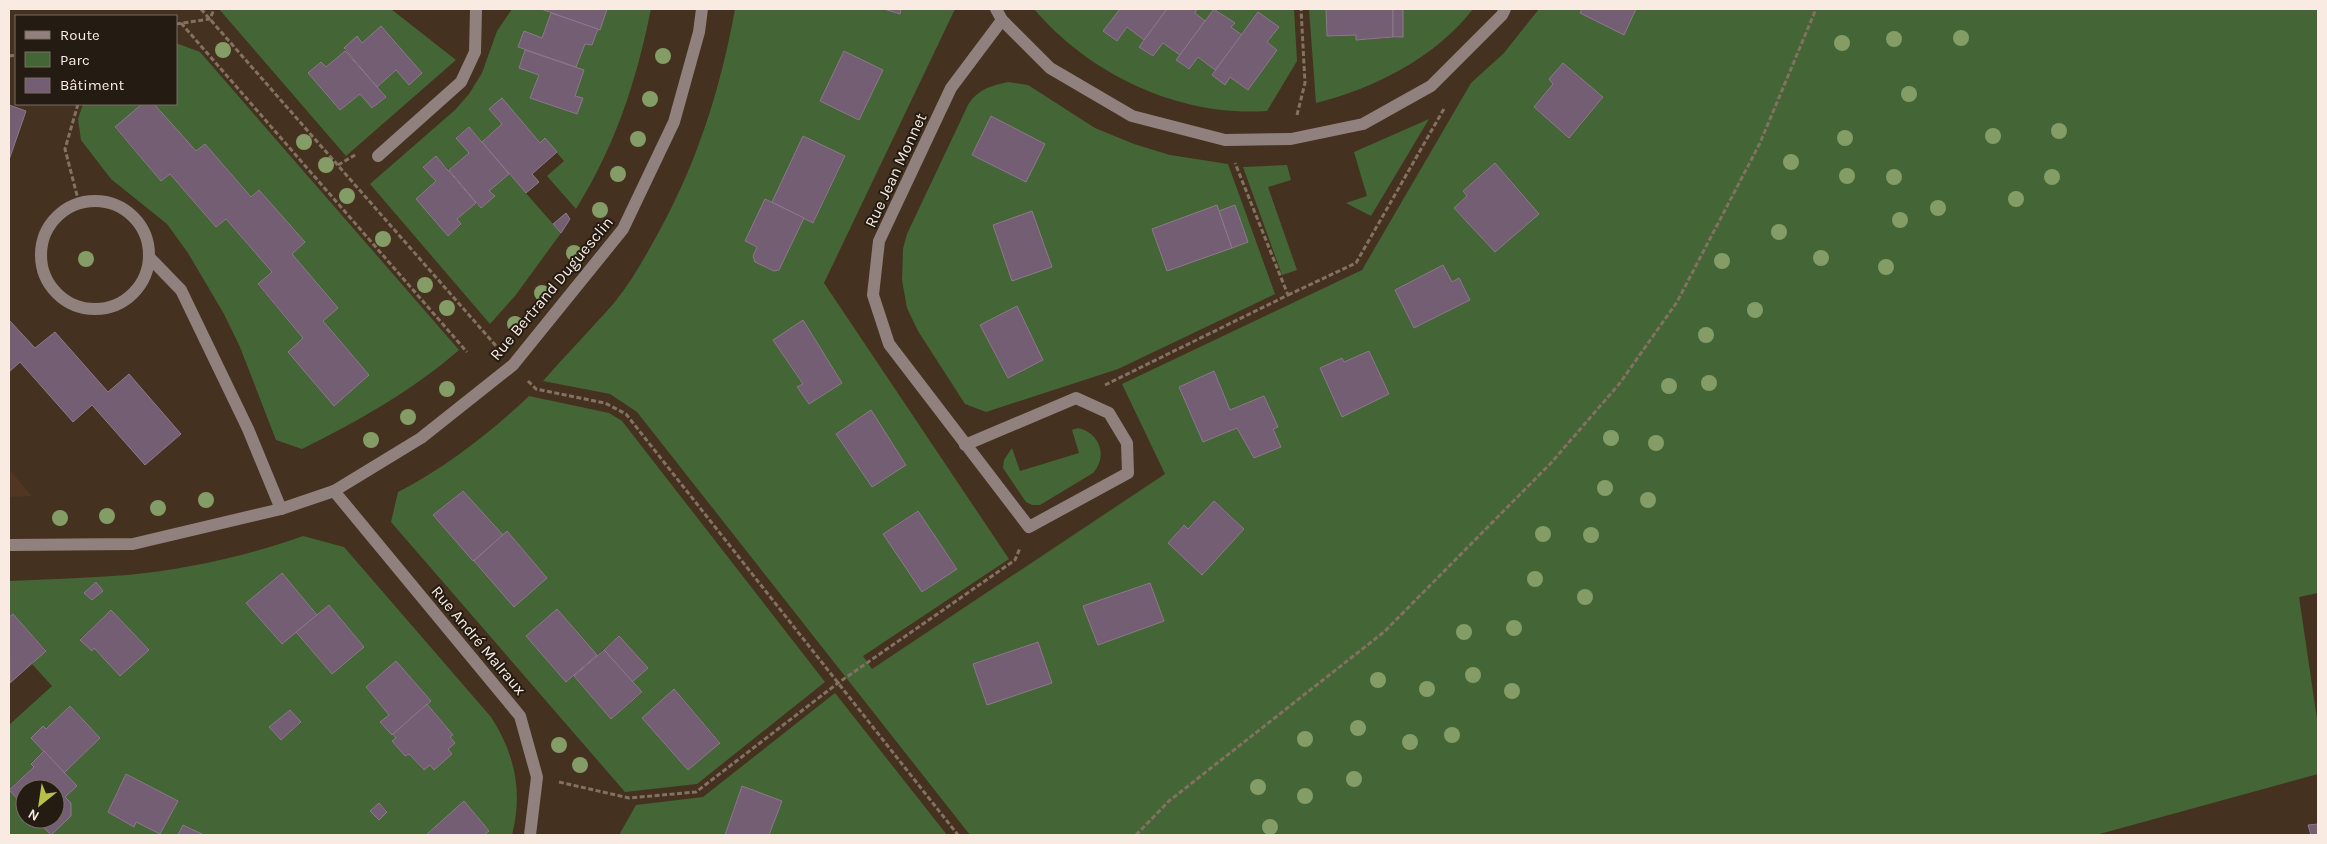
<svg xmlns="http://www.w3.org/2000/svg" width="2327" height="844" font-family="Karla,sans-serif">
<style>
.built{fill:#513721}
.green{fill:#446636;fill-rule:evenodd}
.building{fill:#745e73;stroke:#8e788d}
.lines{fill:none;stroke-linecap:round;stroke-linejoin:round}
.path{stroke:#837162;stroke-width:3;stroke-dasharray:5 2.5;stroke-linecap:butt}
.minor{stroke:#90817f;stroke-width:12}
.tree{fill:#849d66}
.labels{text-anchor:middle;stroke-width:4;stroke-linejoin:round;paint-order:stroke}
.street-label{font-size:16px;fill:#f9ebe1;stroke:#241b13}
</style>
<rect width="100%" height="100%" fill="#45311f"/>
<path class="built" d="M9 470 32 496 9 497Z"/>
<g class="green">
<path d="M219 9H391L456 60 346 156ZM381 27 422 73 409 84 396 70 377 87 386 97 373 108 360 94 340 110 308 73 321 62 326 67 345 51 344 48 357 37 362 43Z"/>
<path d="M512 9H541L551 13 542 38 524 32 518 47 525 50 519 67 539 75 530 98 576 114 583 98 575 96 584 70 576 67 585 44 592 45 607 9H651C636 82 616 144 576 209L547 176 564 161 545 139 540 143 502 99 489 109 502 124 482 142 469 127 456 137 469 153 449 170 436 156 423 166 436 181 417 199 448 236 461 225 457 219 476 203 481 208 494 196 489 191 509 174 561 233 515 296 490 324 370 184 455 110 469 94 482 73 497 31Z"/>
<path d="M735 9H884L899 14 901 9H955L824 283 1009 559 863 656 872 669 1165 474 1122 384 1362 270 1471 83 1504 53 1539 9H1582L1580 13 1623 34 1636 9H2318V593L2299 597 2318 726V774L2096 835H970L637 412 610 394 543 381C566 355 592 328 614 303 628 286 640 266 651 246 694 172 720 93 735 9ZM844 51 883 70 859 120 820 101ZM1563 63 1603 97 1569 137 1534 107 1553 84ZM803 136 845 157 814 222 804 218 779 269 774 271 755 262 753 256 757 247 745 241 772 202ZM1495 163 1538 214 1495 252 1454 208 1467 196 1463 191ZM1443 266 1452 282 1459 278 1470 300 1414 328 1395 290ZM803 320 842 383 809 404 797 388 803 384 773 340ZM1369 351 1389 394 1342 416 1320 368 1342 358 1344 362ZM1214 371 1230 410 1264 396 1277 427 1273 429 1280 447 1254 458 1237 428 1203 442 1179 387ZM870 411 906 464 872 487 836 434ZM1214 501 1244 529 1202 574 1168 543 1183 525 1188 529ZM917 511 957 568 923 592 883 534ZM1149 583 1164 621 1098 645 1084 606ZM1037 642 1052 683 987 704 973 664Z"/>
<path d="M1034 9H1120L1103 31 1117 41 1127 27 1144 40 1139 47 1153 56 1163 43 1180 55 1176 60 1188 69 1198 57 1215 70 1212 75 1225 84 1230 77 1248 90 1277 50 1267 42 1279 27 1242 35 1231 27 1234 23 1216 9H1294L1297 61 1267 111C1180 117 1090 75 1034 9Z"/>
<path d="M1197 9H1214L1205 21 1195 13Z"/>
<path d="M1309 9H1326L1327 36 1356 35 1357 40 1403 37V9H1473C1435 58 1375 88 1316 103Z"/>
<path d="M176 43 200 52 459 350C412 391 358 421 302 449L276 440 240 347 224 314 188 253 167 224 111 179 81 140 78 119 83 104H142L115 128 161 181 170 174 216 227 226 219 272 272 258 285 303 338 334 406 369 375 323 321 337 308 292 254 305 242 259 190 251 197 205 144 196 151 154 104H176Z"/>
<path d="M1008 82 1028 85 1095 128 1134 144 1170 155 1228 164 1275 294 1118 369 986 412 965 404 918 331 907 308 902 280 903 249 907 234 968 105C978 89 991 86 1008 82ZM991 116 1045 144 1026 181 972 155ZM1017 307 1043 360 1008 378 980 325Z"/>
<path d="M1429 119 1371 216 1346 203 1367 196 1354 152Z"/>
<path d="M1287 165 1291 180 1268 187 1297 270 1282 275 1243 167Z"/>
<path d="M529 396 609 413 622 421 825 682 697 784 625 792 391 522 398 492C446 467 490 433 529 396ZM462 491 503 535 508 532 547 578 514 606 433 515ZM557 609 597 655 619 636 632 682 642 693 611 719 574 676 566 682 526 636ZM674 689 720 742 688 770 642 718Z"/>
<path d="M1078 428C1100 433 1108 456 1093 473L1040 505H1032L1026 502 1003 468 1004 460 1012 448 1020 471 1079 453 1072 430Z"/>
<path d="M303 536 344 547 491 717C515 754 523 792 512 835H484L489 831 464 802 426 835H204L184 825 178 835H9V790L25 807V819H36L51 834 65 797 77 786 64 773 100 738 70 706 46 729 43 726 44 751 31 763 34 767 9 789V725L52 686 32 664 46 650 13 614 9 617V581C48 579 88 578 127 575 187 569 247 556 303 536ZM281 573 317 615 329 605 363 646 332 674 296 632 282 644 246 603ZM96 582 103 591 92 600 85 593ZM111 610 149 650 120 676 94 648 92 651 80 639ZM396 661 431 701 427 704 453 735 450 737 454 743 448 749 452 754 434 769 430 765 423 770 409 754 405 756 392 741 396 738 380 722 389 715 366 687ZM290 710 301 723 281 740 269 727ZM126 774 178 801 160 834 136 822 134 826 108 812ZM379 803 387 811 379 820 370 811Z"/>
<path d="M835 693 947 835H769L781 801 742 786 725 835H619L636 805 703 797Z"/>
</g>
<g class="building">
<path d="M541 9H607L600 30Z"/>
<path d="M884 9H901L900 14Z"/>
<path d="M1120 9H1167L1144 40 1127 27 1117 41 1103 31Z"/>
<path d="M1167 9H1197L1195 13 1205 21 1180 55 1163 43 1153 56 1139 47Z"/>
<path d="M1214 9 1235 23 1231 27 1242 35 1215 70 1198 57 1189 69 1176 60Z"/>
<path d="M1326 9H1393V37L1356 40V35L1327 36Z"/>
<rect x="1393" y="9" width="10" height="28"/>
<path d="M1582 9H1636L1624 35 1580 13Z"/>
<path d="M1258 12 1279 27 1267 42 1277 50 1248 90 1230 77 1225 85 1212 75Z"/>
<path d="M551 13 598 29 592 45 585 44 576 67 518 47 524 31 542 38Z"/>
<path d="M381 26 422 73 409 85 396 70 377 87 344 48 357 36 362 43Z"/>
<path d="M525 50 584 70 575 96 583 98 577 114 530 98 539 75 519 68Z"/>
<path d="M345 51 386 97 372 108 360 94 340 110 308 73 321 62 326 67Z"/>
<path d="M844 51 883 70 859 120 820 101Z"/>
<path d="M1563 63 1603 97 1569 138 1534 107 1553 84 1549 79Z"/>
<path d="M502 98 540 143 545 138 557 152 532 174 539 182 526 193 482 142 502 124 489 109Z"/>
<path d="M142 104H154L196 151 205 144 251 197 259 190 305 242 292 254 338 308 323 321 369 375 334 406 288 352 303 338 258 284 272 272 226 219 216 227 170 174 161 181 115 127Z"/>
<path d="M9 105 26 111 9 160Z"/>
<path d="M991 116 1045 144 1026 182 972 155Z"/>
<path d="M469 127 509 174 489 191 495 196 481 208 449 170 469 153 456 138Z"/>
<path d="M803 136 845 156 813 223 772 202Z"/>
<path d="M436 156 476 203 457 219 461 224 448 236 416 199 436 181 423 167Z"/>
<path d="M1495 163 1539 214 1495 252 1454 208 1467 196 1463 191Z"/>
<path d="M765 199 804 218 779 270 774 271 755 262 753 256 757 247 745 241Z"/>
<path d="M1217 205 1232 248 1167 271 1152 229Z"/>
<path d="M1235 205 1248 242 1232 248 1219 211Z"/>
<path d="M1032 211 1052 267 1012 281 993 225Z"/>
<path d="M566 213 570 219 561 233 553 224Z"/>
<path d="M1443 265 1452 282 1459 278 1470 300 1414 328 1395 290Z"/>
<path d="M1017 306 1043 360 1008 378 980 325Z"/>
<path d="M9 320 35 348 55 332 108 392 129 374 181 434 145 465 92 405 73 422 20 362 9 372Z"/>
<path d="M803 320 842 383 809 404 797 387 803 384 773 340Z"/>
<path d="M1369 351 1389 394 1342 417 1320 368 1342 358 1344 362Z"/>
<path d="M1214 371 1230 410 1264 396 1278 427 1273 429 1281 447 1254 458 1237 428 1203 442 1179 387Z"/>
<path d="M871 410 906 465 872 487 836 434Z"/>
<path d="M463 491 503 535 473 561 433 515Z"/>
<path d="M1214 501 1244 529 1202 575 1168 543 1184 525 1188 529Z"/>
<path d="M918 511 957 569 922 592 883 534Z"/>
<path d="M507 531 547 578 514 607 474 561Z"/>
<path d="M282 573 317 615 282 644 246 603Z"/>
<path d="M96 582 103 591 92 600 84 593Z"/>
<path d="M1150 583 1164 621 1098 645 1083 606Z"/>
<path d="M329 605 364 647 332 674 296 632Z"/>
<path d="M557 609 597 655 566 682 526 636Z"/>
<path d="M111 610 149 650 120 676 94 648 92 651 80 640Z"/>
<path d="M13 614 46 651 10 683 9 617Z"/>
<path d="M619 636 648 668 632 682 604 650Z"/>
<path d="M1038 642 1052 683 987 705 973 664Z"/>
<path d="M604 650 642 692 611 719 574 676Z"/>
<path d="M396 661 431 701 392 735 380 722 389 715 366 687Z"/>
<path d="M674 689 720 743 688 770 642 718Z"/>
<path d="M427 704 453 735 450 737 455 743 448 749 452 754 434 770 430 765 424 770 409 754 405 756 392 741 396 738 393 734Z"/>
<path d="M70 706 100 738 64 773 31 738 43 726 46 729Z"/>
<path d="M290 710 301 722 281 740 269 727Z"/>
<path d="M44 751 77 786 65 797 71 803V816L51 835 36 819H55V789H25V807L9 790 34 767 31 764Z"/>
<path d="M126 774 178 801 160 834 136 822 134 827 108 812Z"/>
<path d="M742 786 782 801 769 835H725Z"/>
<path d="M464 801 489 831 484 835H426Z"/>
<path d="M379 803 387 812 379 820 370 811Z"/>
<path d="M2318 824V835H2311L2308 825Z"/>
<path d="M183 825 204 835H178Z"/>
</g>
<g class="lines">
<g class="path">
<path d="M201 9 497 347"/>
<path d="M181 23 467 352"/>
<path d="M176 24 210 19 214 9"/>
<path d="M9 56 16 55"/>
<path d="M78 104 65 149 79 203"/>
<path d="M1297 115 1305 83 1301 9"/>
<path d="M338 165 355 155"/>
<path d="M1288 295 1356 263 1445 107"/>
<path d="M528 381 536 389 605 403 626 414 958 835"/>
<path d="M1105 385 1288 295 1235 163"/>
<path d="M559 782 629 798 696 792 838 683 1015 560 1020 548"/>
<path d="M1136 835 1169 801 1384 632 1551 463 1620 383 1677 302 1760 143 1816 9"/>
</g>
<g class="minor">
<path d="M996 9 1002 20 1050 68 1132 116 1225 140 1291 139 1363 124 1431 86 1502 15 1505 9"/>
<path d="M378 156 461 82 475 52 476 9"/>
<circle cx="95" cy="255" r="54"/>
<path d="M149 257 181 290 248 429 281 509"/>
<path d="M965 445 1076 398 1109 413 1127 443 1128 473 1029 527 889 344 873 295 879 241 951 88 1002 20"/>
<path d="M334 491 520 716 537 777 530 835"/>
<path d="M9 545 133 544 281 509 334 491 421 438 513 365 623 229 674 122 699 32 702 9"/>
</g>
</g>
<g class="tree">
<circle cx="1961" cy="38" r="8"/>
<circle cx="1894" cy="39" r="8"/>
<circle cx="1842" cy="43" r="8"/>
<circle cx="223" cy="50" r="8"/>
<circle cx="663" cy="56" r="8"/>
<circle cx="1909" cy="94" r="8"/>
<circle cx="650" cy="99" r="8"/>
<circle cx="2059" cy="131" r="8"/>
<circle cx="1993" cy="136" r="8"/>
<circle cx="1845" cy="138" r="8"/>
<circle cx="638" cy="139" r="8"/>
<circle cx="304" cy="142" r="8"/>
<circle cx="1791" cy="162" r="8"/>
<circle cx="326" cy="165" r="8"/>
<circle cx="618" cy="174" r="8"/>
<circle cx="1847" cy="176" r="8"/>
<circle cx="1894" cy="177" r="8"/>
<circle cx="2052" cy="177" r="8"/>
<circle cx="347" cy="196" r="8"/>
<circle cx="2016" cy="199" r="8"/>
<circle cx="1938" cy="208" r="8"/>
<circle cx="600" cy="210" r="8"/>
<circle cx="1900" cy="220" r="8"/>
<circle cx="1779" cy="232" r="8"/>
<circle cx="383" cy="239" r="8"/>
<circle cx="574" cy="253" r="8"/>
<circle cx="1821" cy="258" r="8"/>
<circle cx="86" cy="259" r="8"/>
<circle cx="1722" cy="261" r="8"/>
<circle cx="1886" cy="267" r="8"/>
<circle cx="425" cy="285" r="8"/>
<circle cx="542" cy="293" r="8"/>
<circle cx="447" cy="308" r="8"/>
<circle cx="1755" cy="310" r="8"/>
<circle cx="515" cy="324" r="8"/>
<circle cx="1706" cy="335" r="8"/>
<circle cx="1709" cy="383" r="8"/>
<circle cx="1669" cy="386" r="8"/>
<circle cx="447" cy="389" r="8"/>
<circle cx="408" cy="417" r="8"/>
<circle cx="1611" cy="438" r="8"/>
<circle cx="371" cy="440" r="8"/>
<circle cx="1656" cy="443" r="8"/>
<circle cx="1605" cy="488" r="8"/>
<circle cx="206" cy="500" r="8"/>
<circle cx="1648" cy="500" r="8"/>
<circle cx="158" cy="508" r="8"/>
<circle cx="107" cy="516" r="8"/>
<circle cx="60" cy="518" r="8"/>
<circle cx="1543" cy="534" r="8"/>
<circle cx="1591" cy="535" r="8"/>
<circle cx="1535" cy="579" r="8"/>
<circle cx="1585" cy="597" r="8"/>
<circle cx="1514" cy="628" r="8"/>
<circle cx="1464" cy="632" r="8"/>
<circle cx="1473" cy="675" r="8"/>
<circle cx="1378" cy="680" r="8"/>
<circle cx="1427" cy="689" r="8"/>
<circle cx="1512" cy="691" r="8"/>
<circle cx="1358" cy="728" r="8"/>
<circle cx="1452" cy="735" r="8"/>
<circle cx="1305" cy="739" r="8"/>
<circle cx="1410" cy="742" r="8"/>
<circle cx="559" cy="745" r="8"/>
<circle cx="580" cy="765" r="8"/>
<circle cx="1354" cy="779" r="8"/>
<circle cx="1258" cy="787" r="8"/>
<circle cx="1305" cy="796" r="8"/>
<circle cx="1270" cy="827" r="8"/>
</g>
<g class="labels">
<g class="street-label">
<text transform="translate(895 170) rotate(-65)" y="6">Rue Jean Monnet</text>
<text transform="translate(551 288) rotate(-50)" y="6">Rue Bertrand Duguesclin</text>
<text transform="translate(479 640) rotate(50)" y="6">Rue André Malraux</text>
</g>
</g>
<rect width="2327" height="844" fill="none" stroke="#f9ebe1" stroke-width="20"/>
<rect x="15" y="15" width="162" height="90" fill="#241b13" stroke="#796e65"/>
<rect x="25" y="31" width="25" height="8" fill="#90817f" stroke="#796e65"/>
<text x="60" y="40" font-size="15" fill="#f9ebe1">Route</text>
<rect x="25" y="52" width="25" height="15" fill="#446636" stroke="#796e65"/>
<text x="60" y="65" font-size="15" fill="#f9ebe1">Parc</text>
<rect x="25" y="78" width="25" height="15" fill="#745e73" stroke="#796e65"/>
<text x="60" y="90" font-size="15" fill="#f9ebe1">Bâtiment</text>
<g transform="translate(40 804) rotate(210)"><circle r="24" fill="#241b13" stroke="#796e65"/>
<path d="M0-4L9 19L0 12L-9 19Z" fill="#b8c147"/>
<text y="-8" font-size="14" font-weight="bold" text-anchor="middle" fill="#f9ebe1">N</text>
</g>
</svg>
